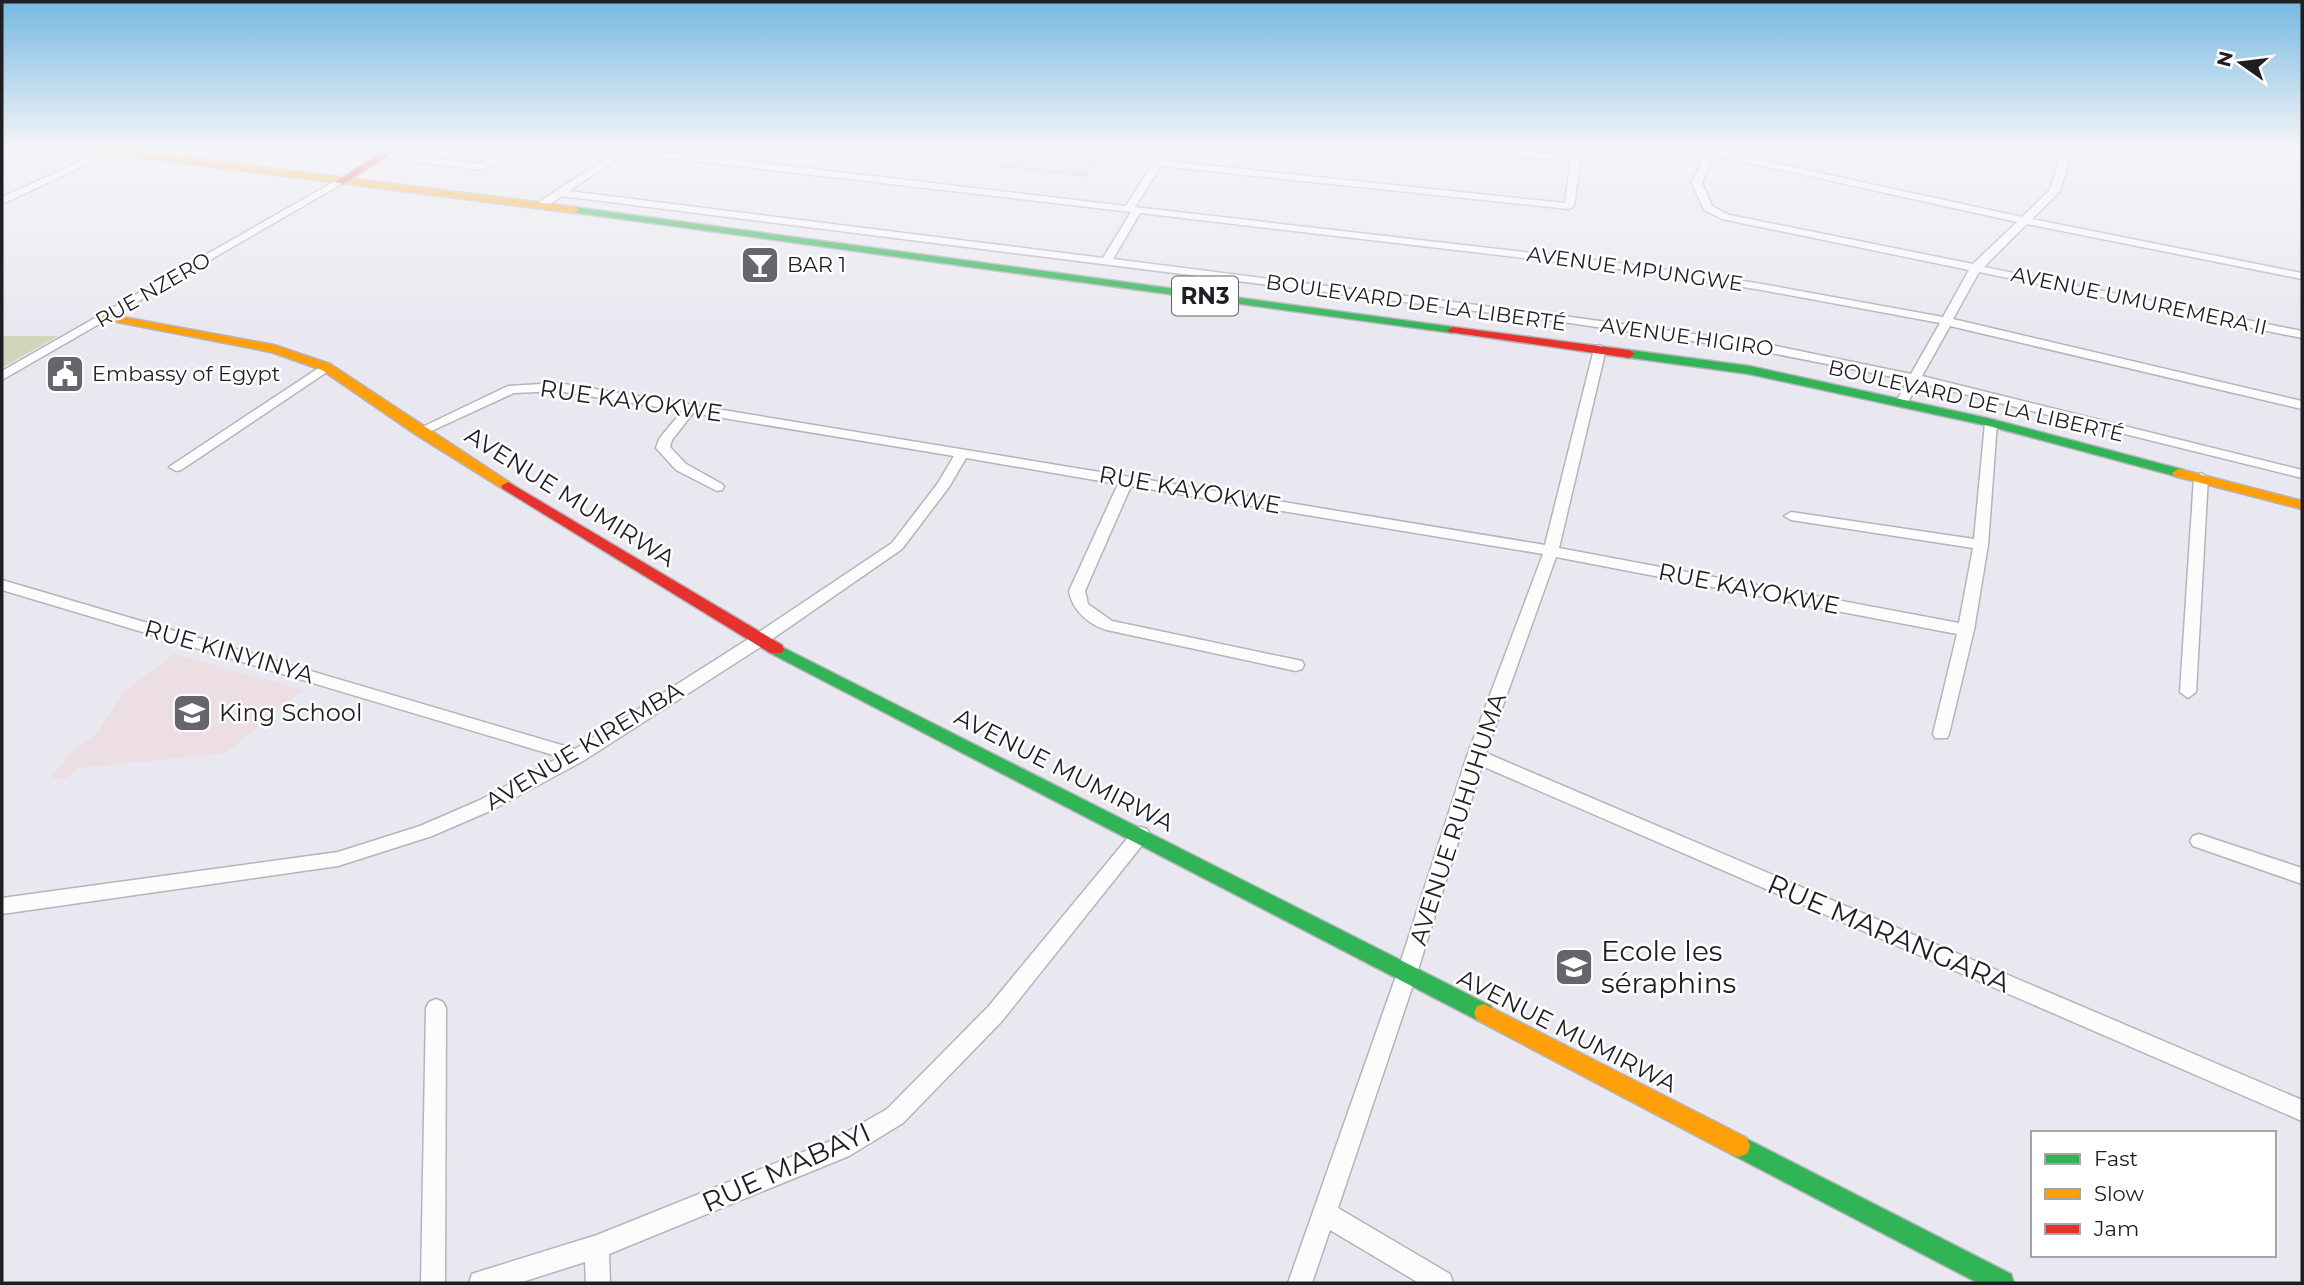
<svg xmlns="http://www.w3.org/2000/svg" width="2304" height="1285" font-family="Montserrat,sans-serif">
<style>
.education{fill:#ecdee3}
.green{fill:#d0d6ba}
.building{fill:#e1d1dd;stroke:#c7c4ca;stroke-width:2}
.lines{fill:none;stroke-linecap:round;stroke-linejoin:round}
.street-casing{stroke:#b5b4ba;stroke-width:3}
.fast-casing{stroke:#b5b4ba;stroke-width:3}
.slow-casing{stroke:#b5b4ba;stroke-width:3}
.jam-casing{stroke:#b5b4ba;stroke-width:3}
.street{fill:#fcfcfd;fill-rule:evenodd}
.fast{fill:#30b455;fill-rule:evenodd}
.slow{fill:#ff9f0a;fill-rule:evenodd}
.jam{fill:#e5322d;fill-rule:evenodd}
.labels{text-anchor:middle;stroke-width:5;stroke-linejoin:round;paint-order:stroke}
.far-poi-label{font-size:21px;fill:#1e1e23;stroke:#fff;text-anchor:start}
.far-street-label{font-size:21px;fill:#1e1e23;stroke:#fff}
.shield{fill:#fff;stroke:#626265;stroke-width:2}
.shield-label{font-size:23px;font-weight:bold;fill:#1e1e23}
.street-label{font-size:24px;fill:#1e1e23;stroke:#fff}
.poi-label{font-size:24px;fill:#1e1e23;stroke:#fff;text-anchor:start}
.near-street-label{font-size:28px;fill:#1e1e23;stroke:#fff}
.near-poi-label{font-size:28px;fill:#1e1e23;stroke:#fff;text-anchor:start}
</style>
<rect width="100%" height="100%" fill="#e9e8f0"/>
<g class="education">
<path d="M240 149H378L346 167 334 169 228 155Z"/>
<path d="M174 654 303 690 226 753 79 768 68 778 49 779 75 749 94 736 125 691Z"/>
</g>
<path class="green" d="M2 336H58L2 368Z"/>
<path class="building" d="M934 149H1103L1085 176 934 158Z"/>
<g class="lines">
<g class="street-casing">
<g id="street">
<path d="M108 149 116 151 2 204V197Z"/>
<path d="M507 149H519L482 170 384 158 379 155 384 152 480 164Z"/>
<path d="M620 149 719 158 731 149H742L729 159 1126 206 1162 149H1172L1164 161 1565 203 1571 161 1466 152 1461 149H1497L1571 156 1572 149H1582L1574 206 1569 209 1161 166 1135 207 1627 264 1756 283 1943 317 1969 270 1722 219 1704 210 1692 183 1705 153 1692 149H1710L2022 217 2050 190 2063 149H2073L2060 191 2032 219 2302 273V279L2027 224 1984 267 2302 331V338L1979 272 1953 319 2302 401V409L1950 326 1922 376 2302 470V478L1919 383 1906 405 1902 406 1896 402 1908 380 1766 352 1563 322 562 196 544 208H536V204ZM626 153 1131 212 1103 258 569 191ZM1713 155 2017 222 1973 264 1729 215 1712 206 1702 183ZM1140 213 1627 270 1756 289 1940 323 1911 374 1766 344 1563 316 1113 259Z"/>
<path d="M337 180 345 182 2 380V371Z"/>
<path d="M1600 345 1606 349 1559 548 1959 623 1973 548 1791 520 1784 516 1791 512 1974 539 1985 423 1986 420H1996L1997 423 1988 545 1974 630 1949 734 1947 738H1935L1933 734 1957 634 1556 557 1486 753 2302 1100V1121L1482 766 1417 973 1338 1208 1450 1274 1453 1283H1419L1330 1230 1312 1283H1288L1397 973 1467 756 1543 554 1131 486 1085 591 1088 604 1112 621 1302 661 1304 665 1302 669 1296 671 1107 630C1089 625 1072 610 1069 591L1118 484 966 458 949 487 902 549 765 644 583 761 492 810 432 836 338 866 2 914V898L338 852 420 826 480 800 560 757 2 590V580L575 749 753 636 892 543 938 483 954 456 693 413 672 440 670 447 686 464 722 484 724 487 722 490 717 491 676 470 656 448 659 439 682 411 558 391 514 393 425 434 420 435 414 431 508 386 558 383 1545 545 1594 349Z"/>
<path d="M326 363 330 364V370L181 470 176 471 169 467Z"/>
<path d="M2201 473 2208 477 2196 692 2188 698 2180 692 2194 477Z"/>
<path d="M1141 827 1147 829 1150 834 1147 839 1002 1021 903 1123 849 1156 609 1254 610 1283H586L585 1262 519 1283H469L472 1274 481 1271 597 1235 833 1140 887 1109 988 1007 1135 829Z"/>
<path d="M2199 834 2302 868V884L2193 846 2190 841 2193 836Z"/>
<path d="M436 999 443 1002 446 1008 445 1283H421L426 1008 429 1002Z"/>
</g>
</g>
<g class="fast-casing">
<g id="fast">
<path d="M574 207 1453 327 1459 330 1453 333 570 212 569 210Z"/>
<path d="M1629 350 1749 366 1991 419 2184 470 2186 473 2179 477 1989 426 1749 374 1625 357V351Z"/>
<path d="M776 644 1491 1006 1494 1013 1491 1020 1484 1022 1477 1020 770 653 768 649 770 645Z"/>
<path d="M1739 1135 2011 1274 2014 1283H1978L1731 1154 1728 1146 1731 1138Z"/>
</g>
</g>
<g class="slow-casing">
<g id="slow">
<path d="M92 149H119L574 207 579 210 574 213 97 152Z"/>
<path d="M106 314 274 345 330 364 515 486 508 490 503 489 415 434 322 370 271 352 102 319 100 317Z"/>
<path d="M2179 469 2302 501V509L2174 476 2172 473Z"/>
<path d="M1484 1004 1747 1138 1750 1146 1747 1154 1739 1157 1731 1154 1477 1020 1474 1013 1477 1006Z"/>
</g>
</g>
<g class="jam-casing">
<g id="jam">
<path d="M387 149H399L343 184 335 182Z"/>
<path d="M1453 327 1629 350 1635 354 1629 358 1449 332 1447 330Z"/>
<path d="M508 482 782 645 784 649 782 653H770L503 489 501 486Z"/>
</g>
</g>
<use href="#street" class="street"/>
<use href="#fast" class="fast"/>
<use href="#slow" class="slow"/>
<use href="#jam" class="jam"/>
</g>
<linearGradient id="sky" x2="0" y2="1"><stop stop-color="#76b9e1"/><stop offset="0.45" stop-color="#f5f5f8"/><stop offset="1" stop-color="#f5f5f8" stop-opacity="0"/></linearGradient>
<rect width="2304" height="329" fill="url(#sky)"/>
<defs>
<g id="bar-square" transform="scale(2.0125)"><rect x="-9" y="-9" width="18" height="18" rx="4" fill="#65656b" stroke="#fff"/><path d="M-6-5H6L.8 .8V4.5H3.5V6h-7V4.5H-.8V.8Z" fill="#fff"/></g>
<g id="civic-square" transform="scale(2.0125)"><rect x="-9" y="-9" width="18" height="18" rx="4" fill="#65656b" stroke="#fff"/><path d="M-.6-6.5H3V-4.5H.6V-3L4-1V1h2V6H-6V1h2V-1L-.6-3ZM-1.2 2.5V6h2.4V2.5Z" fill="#fff"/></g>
<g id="school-square" transform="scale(2.0125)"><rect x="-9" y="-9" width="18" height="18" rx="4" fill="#65656b" stroke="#fff"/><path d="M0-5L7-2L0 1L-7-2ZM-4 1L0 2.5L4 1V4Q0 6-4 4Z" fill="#fff"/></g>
</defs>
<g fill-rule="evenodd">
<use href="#bar-square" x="760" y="265"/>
<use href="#civic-square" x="65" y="374"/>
<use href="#school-square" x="192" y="713"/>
<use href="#school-square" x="1574" y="967"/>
</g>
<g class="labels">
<g class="far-poi-label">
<text x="787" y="272">BAR 1</text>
<text x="92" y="381">Embassy of Egypt</text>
</g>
<g class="far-street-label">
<text transform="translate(1635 269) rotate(8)" y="7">AVENUE MPUNGWE</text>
<text transform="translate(153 290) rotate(-30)" y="7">RUE NZERO</text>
<text transform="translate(2139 301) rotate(12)" y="7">AVENUE UMUREMERA II</text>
<text transform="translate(1416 303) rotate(8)" y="7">BOULEVARD DE LA LIBERTÉ</text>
<text transform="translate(1687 337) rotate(8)" y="7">AVENUE HIGIRO</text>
<text transform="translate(1976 401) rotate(13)" y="7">BOULEVARD DE LA LIBERTÉ</text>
</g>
<rect class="shield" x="1172" y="276.5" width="66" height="39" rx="5"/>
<g class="shield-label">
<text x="1205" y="304">RN3</text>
</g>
<g class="street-label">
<text transform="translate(631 401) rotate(8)" y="8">RUE KAYOKWE</text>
<text transform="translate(1190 490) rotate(10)" y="8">RUE KAYOKWE</text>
<text transform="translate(570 497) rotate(32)" y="8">AVENUE MUMIRWA</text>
<text transform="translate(1749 589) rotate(11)" y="8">RUE KAYOKWE</text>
<text transform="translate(229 652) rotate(16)" y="8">RUE KINYINYA</text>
<text transform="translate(584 746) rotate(-31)" y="8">AVENUE KIREMBA</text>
<text transform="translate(1064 770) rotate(27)" y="8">AVENUE MUMIRWA</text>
<text transform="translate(1458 819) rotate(-72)" y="8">AVENUE RUHUHUMA</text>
<text transform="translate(1567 1031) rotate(27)" y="8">AVENUE MUMIRWA</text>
</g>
<g class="poi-label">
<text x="219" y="721">King School</text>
</g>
<g class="near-street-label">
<text transform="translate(1889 933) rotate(23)" y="10">RUE MARANGARA</text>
<text transform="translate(786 1167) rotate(-24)" y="10">RUE MABAYI</text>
</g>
<g class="near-poi-label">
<text x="1601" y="961">Ecole les<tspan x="1601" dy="32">séraphins</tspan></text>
</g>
</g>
<rect width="2304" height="1285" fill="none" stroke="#1e1e23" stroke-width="7"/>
<rect x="2031" y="1131" width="245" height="126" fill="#ffffff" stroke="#a5a5a7" stroke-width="2"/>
<rect x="2045" y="1154" width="35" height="10" fill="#30b455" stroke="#a5a5a7" stroke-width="2"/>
<text x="2094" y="1166" font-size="21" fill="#1e1e23">Fast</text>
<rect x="2045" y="1189" width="35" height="10" fill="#ff9f0a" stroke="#a5a5a7" stroke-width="2"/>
<text x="2094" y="1201" font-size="21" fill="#1e1e23">Slow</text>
<rect x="2045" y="1224" width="35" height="10" fill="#e5322d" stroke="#a5a5a7" stroke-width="2"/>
<text x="2094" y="1236" font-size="21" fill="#1e1e23">Jam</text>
<g transform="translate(2241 63) rotate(284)" stroke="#ffffff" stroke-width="5" paint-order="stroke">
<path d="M0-5L12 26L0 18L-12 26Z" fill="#1e1e23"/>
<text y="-10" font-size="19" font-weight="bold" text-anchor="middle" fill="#1e1e23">N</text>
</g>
</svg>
